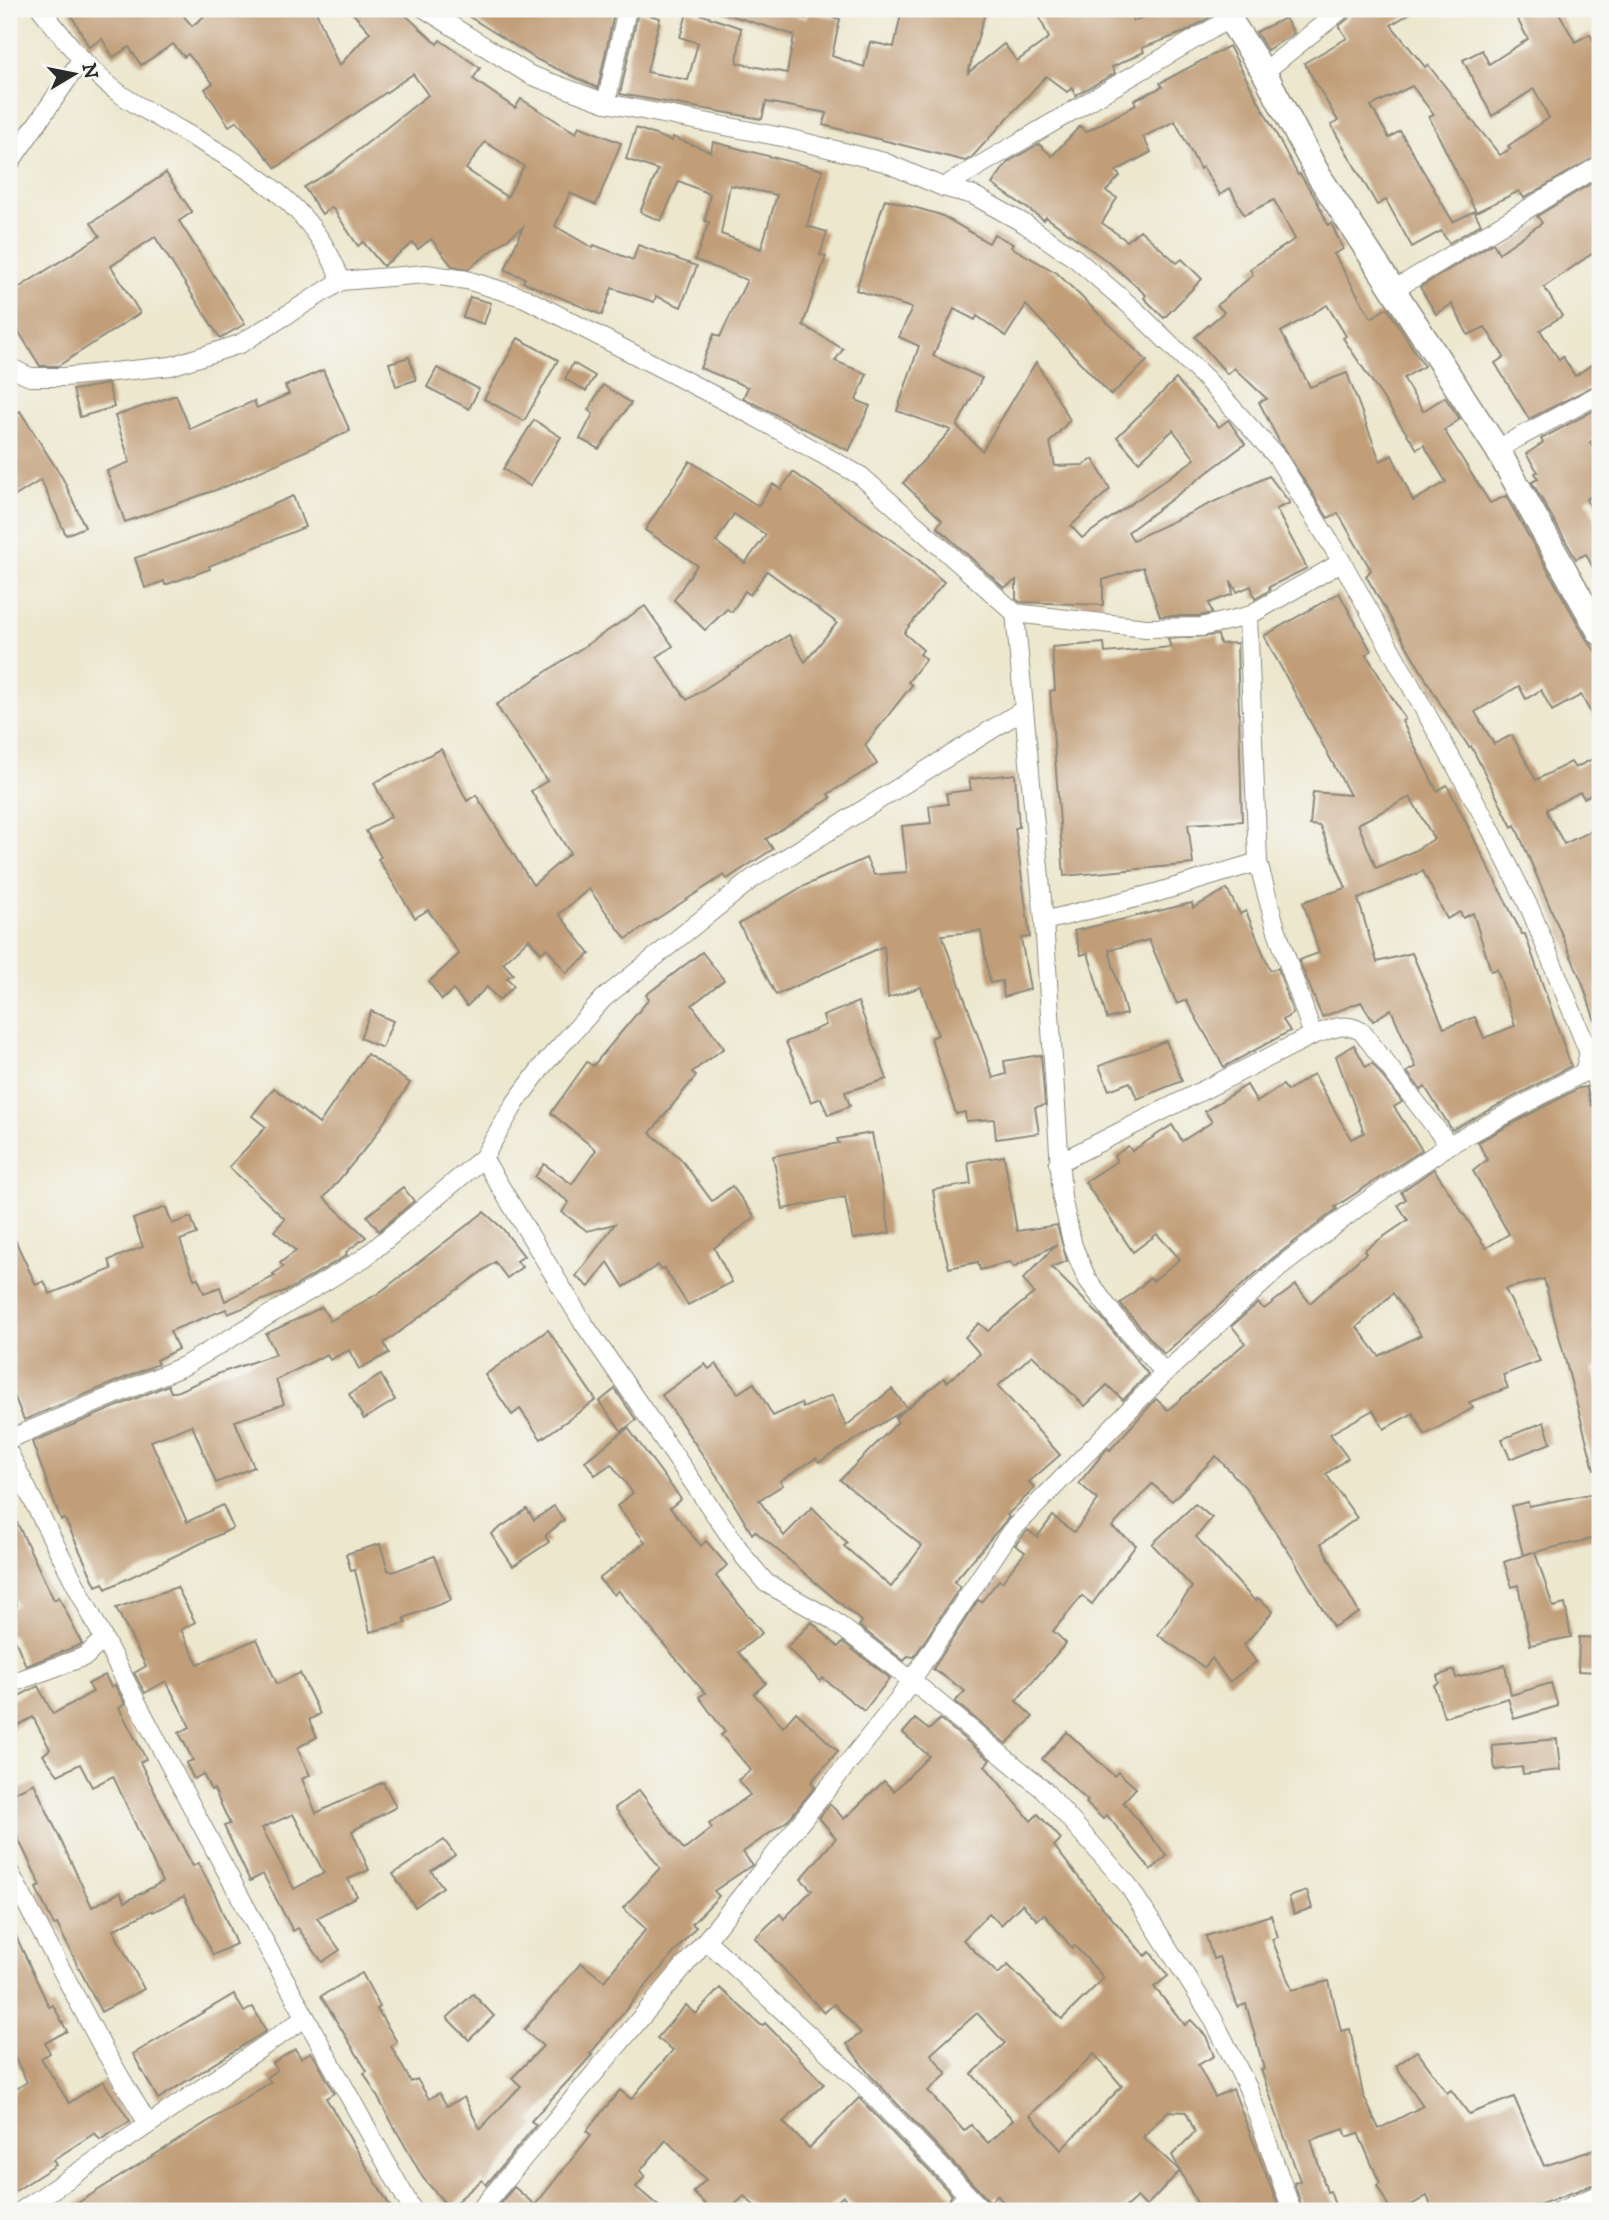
<svg xmlns="http://www.w3.org/2000/svg" width="1609" height="2220" font-family="'IM FELL DW Pica',serif">
<style>
.building{fill:#c19e78;fill-rule:evenodd}
.lines{fill:none;stroke-linecap:round;stroke-linejoin:round}
.street-casing{stroke:#8c897c;stroke-width:20}
.secondary-casing{stroke:#8c897c;stroke-width:27}
.street{stroke:#fff;stroke-width:18}
.secondary{stroke:#fff;stroke-width:24}
</style>
<rect width="100%" height="100%" fill="#f6f6f2"/>
<filter id="ink" filterUnits="userSpaceOnUse"><feTurbulence type="fractalNoise" baseFrequency=".0143" numOctaves="2"/><feDisplacementMap in="SourceGraphic" scale="14" xChannelSelector="R" yChannelSelector="G"/><feConvolveMatrix kernelMatrix="1 2 1 2 8 2 1 2 1" color-interpolation-filters="sRGB"/></filter>
<filter id="wash" filterUnits="userSpaceOnUse"><feTurbulence type="fractalNoise" baseFrequency=".00686" numOctaves="4" result="noise"/><feDisplacementMap in="SourceGraphic" scale="28" xChannelSelector="R" yChannelSelector="G"/><feGaussianBlur stdDeviation="1.57" result="paint"/><feColorMatrix in="noise" values="0 0 0 0 0 0 0 0 0 0 0 0 0 0 0 0 0 1.4 0 .05"/><feComposite in="paint" operator="in"/></filter>
<g filter="url(#wash)">
<rect width="100%" height="100%" fill="#ece7cd"/>
<g id="blocks">
<g class="building">
<path d="M68 9H178L192 26 213 9H315L339 66 370 32 349 9H399L437 44 440 40 480 68 473 79 515 108 521 99 576 133 579 126 621 143 596 205 570 193 555 226 593 248 594 245 633 260 638 245 697 266 681 307 656 296 654 302 612 288 602 315 523 282 525 278 505 270 523 227 468 269 452 266 431 239 418 249 413 243 383 266 363 242 358 246 332 207 322 214 304 187 333 170 428 95 413 74 276 168 237 121 229 126 205 89 213 83 188 54 184 57 173 44 141 65 129 47 113 57 102 39 89 47ZM485 142 524 166 507 197 466 169Z"/>
<path d="M457 9H558L573 15 575 9H615L598 88 538 60Z"/>
<path d="M723 9H771L806 19 808 12 840 19 832 56 864 67 870 42 894 47 902 9H986L968 73 1004 44 1017 61 1049 38 1036 9H1128L1133 21 1166 9H1208L1210 17 1185 32 1142 48 1144 52 1112 67 1115 73 1076 95 1072 88 1067 92 1046 76 972 157 965 161 823 125 827 113 766 102 762 119 620 94 638 12 660 18 647 72 688 80 698 43 680 37 688 10 741 28 737 63 787 73 794 35 723 13Z"/>
<path d="M1353 9H1417L1391 25 1425 67 1428 65 1500 155 1510 149 1508 146 1549 118 1534 89 1492 116 1463 60 1482 50 1489 64 1528 39 1512 9H1557L1575 42 1590 34 1600 54V154L1524 198 1519 191 1476 212 1429 117 1434 115 1412 86 1371 106 1389 138 1400 131 1453 222 1474 211 1481 224 1449 243 1441 231 1412 247 1386 200 1377 205 1331 125 1338 121 1304 63 1347 38 1339 26 1350 17Z"/>
<path d="M1285 18 1294 33 1267 50 1256 32Z"/>
<path d="M1229 46 1298 175 1300 174 1317 201 1328 225 1331 223 1343 249 1334 254 1371 318 1387 308 1424 366 1404 378 1406 383 1423 411 1445 397 1460 419 1444 430 1490 503 1506 496 1587 640 1600 657V729L1581 695 1552 711 1541 690 1526 699 1519 686 1475 712 1494 744 1512 735 1536 780 1571 762 1575 768 1600 755V790L1584 798 1580 792 1547 809V812L1564 844 1600 827V1026L1597 1027 1582 982 1515 825 1512 827 1471 746 1469 747 1441 705 1366 576 1371 570 1338 513 1328 518 1280 443 1259 402 1267 399 1234 368 1227 374 1195 337 1224 312 1217 305 1253 275 1250 269 1295 239 1274 200 1244 215 1230 188 1220 195 1203 167 1200 169 1175 121 1143 137 1151 152 1116 171 1120 176 1106 191 1117 198 1102 223 1127 241 1140 230 1177 263 1182 259 1202 279 1164 318 1144 298 1146 295 1111 264 1046 217 1044 220 992 184 1008 162 1039 144 1052 156 1080 126 1086 132 1136 105 1134 100 1162 87 1160 83ZM1327 305 1346 336 1343 338 1417 449 1424 445 1446 482 1413 501 1392 455 1380 461 1347 373 1310 387 1281 332Z"/>
<path d="M636 128 672 141 673 137 711 152 713 142 823 170 807 226 827 232 820 255 826 256 803 325 843 349 835 361 867 374 856 400 870 406 849 451 743 398 748 387 700 368 714 334 720 337 747 280 695 260 709 222 705 221 710 194 679 181 661 221 640 212 658 170 626 159ZM730 185 777 195 761 249 721 234Z"/>
<path d="M166 173 192 212 179 221 245 324 220 338 155 237 111 266 140 313 58 366H40L9 316V294L100 236 91 223Z"/>
<path d="M1600 178V248L1544 287 1562 316 1540 330 1559 360 1563 357 1575 376 1600 359V383L1529 419 1495 363 1504 357 1485 327 1468 335 1452 304 1436 314 1420 287 1493 243 1499 253 1542 223 1537 216Z"/>
<path d="M885 199 941 215 989 243 994 234 1013 244 1011 247 1057 273 1147 361 1111 395 1026 305 1006 336 977 316 975 320 954 309 933 356 982 378 957 426 982 451 1036 362 1070 420 1050 442 1055 466 1083 465 1093 459 1110 489 1071 526 1082 538 1195 459 1173 430 1139 462 1117 437 1176 379 1219 427 1228 420 1245 444 1128 532 1133 540 1269 476 1290 503 1276 509 1307 568 1269 587 1270 590 1255 599 1251 586 1237 592 1231 581 1233 594 1209 603 1212 613 1200 616H1160L1143 567 1103 580V605L1020 602 1016 599V580L1004 588 937 527 942 520 903 483 951 430 897 411 919 346 899 337 912 308 856 290Z"/>
<path d="M470 297 491 303 484 324 463 317Z"/>
<path d="M518 338 558 360 524 421 484 399Z"/>
<path d="M409 357 416 380 396 386 389 363Z"/>
<path d="M573 363 595 376 586 391 565 379Z"/>
<path d="M437 368 479 389 469 409 427 387Z"/>
<path d="M323 370 350 431 227 486 125 522 107 471 130 462 115 416 176 395 190 429 254 401 257 408 289 394 285 386Z"/>
<path d="M108 384 114 407 80 417 73 390Z"/>
<path d="M603 385 631 403 599 449 580 439 593 414 588 410Z"/>
<path d="M1600 407V436L1590 442 1600 463V492L1586 499 1600 528V582L1586 554 1576 559 1532 482 1538 479 1535 473 1538 472 1526 454 1543 443 1541 439Z"/>
<path d="M20 411 63 479 85 527 66 535 41 480 9 500V418Z"/>
<path d="M534 420 561 437 530 486 503 469Z"/>
<path d="M690 461 758 506 773 484 781 489 793 472 914 556 944 582 904 633 923 650 920 654 926 659 908 682 912 685 865 745 877 764 828 794 831 798 766 839 773 849 727 879 724 875 626 939 589 889 559 914 590 954 566 973 547 948 541 953 529 939 503 963 513 974 507 978 514 986 499 1000 487 987 467 1006 453 990 442 1000 429 982 459 954 428 910 415 918 378 859 381 857 366 831 391 816 374 783 441 749 467 801 476 795 533 885 570 853 531 791 547 781 496 705 645 606 673 646 657 657 687 700 789 635 805 662 837 623 767 571 750 595 745 591 732 612 727 609 705 630 674 600 697 565 645 530ZM734 514 766 535 745 563 716 542Z"/>
<path d="M293 496 305 527 209 566 210 569 165 585 164 581 145 588 135 558 210 532Z"/>
<path d="M1339 593 1371 651 1366 654 1405 719 1402 721 1437 791 1447 785 1522 934H1525L1571 1066 1452 1130 1425 1087 1421 1090 1407 1072 1416 1067 1391 1009 1373 1021 1361 1002 1322 1017 1299 960 1319 953 1303 902 1346 888 1320 826 1310 825 1313 792 1350 795 1264 636ZM1410 797 1434 839 1414 851 1376 868 1358 824ZM1423 871 1447 919 1460 912 1463 918 1473 913 1491 971 1497 969 1515 1026 1484 1038 1475 1017 1444 1028 1412 953 1377 962 1358 899Z"/>
<path d="M1218 635 1220 644 1237 643 1242 821 1188 824 1193 864 1064 876 1050 691 1055 690 1052 647 1104 643 1105 653 1171 647 1168 639Z"/>
<path d="M1015 774 1019 827 1015 828 1030 937 1021 938 1030 989 1004 997 1002 981 990 983 981 931 942 935 993 1078 1006 1074 1004 1061 1041 1055 1045 1105 1035 1107 1039 1133 996 1139 994 1119 966 1121 965 1112 956 1114 931 1038 938 1035 921 987 888 998 884 946 776 995 739 924 802 887 866 858 874 875 907 872 902 826 931 823 929 806 948 804 946 793 971 790 969 779Z"/>
<path d="M1227 889 1240 914 1246 911 1270 970 1278 968 1293 1013 1283 1020 1290 1031 1224 1067 1186 1000 1177 1004 1149 940 1109 950 1126 1014 1107 1019 1088 953 1081 955 1074 931 1192 903 1193 908Z"/>
<path d="M702 952 724 980 692 1005 724 1048 692 1072 696 1076 650 1133 680 1158 712 1201 732 1186 755 1217 714 1248 732 1282 688 1305 664 1268 661 1270 658 1265 624 1287 608 1262 589 1287 576 1276 615 1224 587 1231 562 1212 569 1202 535 1177 544 1164 572 1184 596 1150 551 1113 587 1062 593 1066 649 999 646 995Z"/>
<path d="M858 1002 887 1079 845 1092 850 1106 828 1115 821 1098 811 1102 786 1042 826 1025 823 1016Z"/>
<path d="M371 1011 393 1021 382 1048 360 1038Z"/>
<path d="M1166 1041 1182 1081 1137 1099 1130 1082 1109 1090 1099 1066Z"/>
<path d="M1354 1045 1366 1067 1372 1063 1402 1102 1394 1107 1422 1150 1335 1207 1337 1209 1272 1259 1164 1354 1120 1304 1150 1278 1153 1281 1180 1259 1157 1234 1133 1252 1085 1182 1117 1161 1114 1156 1128 1146 1132 1151 1172 1125 1182 1141 1212 1122 1205 1111 1247 1085 1257 1102 1283 1085 1287 1091 1314 1074 1351 1139 1364 1133 1336 1056Z"/>
<path d="M367 1054 410 1083 373 1139 324 1198 366 1237 346 1252 347 1255 290 1289 228 1314 226 1309 170 1331 178 1349 156 1360 158 1364 24 1420 9 1383V1227L36 1285 44 1281 50 1294 112 1269 109 1260 143 1247 133 1219 166 1207 172 1224 191 1217 197 1234 180 1240 194 1279 198 1278 204 1293 220 1287 225 1301 275 1276 273 1274 283 1267 280 1263 296 1251 274 1231 285 1219 229 1167 266 1127 252 1116 274 1088 319 1124Z"/>
<path d="M1586 1087 1591 1105 1600 1109V1326L1593 1328 1600 1352V1366L1593 1369 1600 1395V1468L1594 1469 1544 1279 1505 1289 1540 1361 1503 1375 1508 1388 1469 1402 1473 1408 1425 1435 1413 1413 1384 1429 1373 1410 1330 1434 1348 1458 1326 1474 1357 1518 1321 1544 1359 1613 1333 1627 1294 1560 1246 1488 1216 1456 1172 1501 1152 1484 1112 1527 1136 1545 1092 1604 1082 1596 1053 1631 1066 1643 1016 1701 1033 1717 1006 1744 955 1702 965 1691 933 1669 978 1600 981 1602 999 1580 1002 1582 1025 1552 1015 1545 1028 1530 1037 1537 1053 1516 1074 1532 1098 1500 1079 1483 1105 1451 1108 1448 1110 1450 1156 1399 1168 1410 1245 1343 1232 1326 1258 1303 1264 1309 1296 1285 1310 1303 1366 1253 1364 1250 1408 1220 1398 1205 1406 1199 1401 1192 1434 1169 1486 1248 1509 1234 1473 1171 1487 1160 1478 1142 1579 1088ZM1393 1293 1421 1335 1379 1356 1357 1327Z"/>
<path d="M872 1133 890 1233 853 1239 845 1197 783 1209 773 1156 839 1143 837 1139Z"/>
<path d="M1004 1156 1017 1231 1057 1225 1067 1261 1051 1267 1102 1318 1148 1374 1123 1400 1107 1385 1085 1406 1032 1355 998 1386 1060 1455 1029 1482 1035 1488 1007 1515 1009 1517 954 1582 960 1587 914 1657 908 1656 904 1661 859 1626 862 1622 755 1531 752 1534 721 1482 662 1395 705 1364 709 1369 716 1364 738 1393 754 1383 773 1416 801 1403 803 1408 832 1395 846 1426 892 1389 907 1408 819 1462 816 1458 780 1481 783 1485 759 1500 784 1536 812 1507 847 1543 844 1546 891 1587 922 1546 840 1480 898 1422 895 1418 944 1378 947 1382 980 1354 965 1337 979 1323 988 1331 1034 1293 1023 1279 1057 1244 1014 1267 1010 1262 980 1270 978 1262 949 1268 938 1223 933 1190 971 1184 968 1162Z"/>
<path d="M403 1187 414 1201 379 1231 367 1216Z"/>
<path d="M484 1212 502 1228 524 1256 517 1261 522 1267 507 1278 495 1262 384 1343 389 1353 359 1369 349 1350 330 1360 327 1354 276 1380 284 1404 235 1421 254 1467 216 1483 192 1425 151 1441 187 1522 223 1505 233 1528 106 1589 103 1583 96 1586 65 1519 61 1520 32 1442 168 1385 171 1392H176L220 1373 276 1354 266 1334 322 1307 330 1321 379 1293Z"/>
<path d="M548 1330 596 1400 541 1439 520 1409 512 1415 485 1375Z"/>
<path d="M381 1375 395 1400 364 1419 349 1394Z"/>
<path d="M615 1389 636 1420 622 1431 599 1402Z"/>
<path d="M1544 1422 1551 1443 1510 1459 1502 1439Z"/>
<path d="M628 1428 681 1499 670 1508 701 1546 706 1541 727 1565 716 1576 762 1633 738 1652 766 1683 754 1694 783 1727 796 1712 838 1751 811 1782 815 1787 787 1821 743 1852 752 1865 714 1891 719 1896 692 1924 696 1927 633 2001 590 2054 592 2055 531 2121 536 2125 486 2185 482 2180 449 2208 423 2178 364 2073 367 2071 321 1996 362 1973 380 2007 377 2009 397 2042 391 2046 411 2082 417 2079 429 2099 439 2093 447 2106 464 2097 480 2129 521 2086 512 2078 543 2046 524 2030 554 1995 581 1963 604 1981 646 1929 623 1908 660 1868 615 1808 639 1790 684 1850 712 1828 709 1824 750 1795 738 1780 751 1770 721 1735 725 1732 699 1697 705 1693 618 1590 614 1595 599 1579 645 1542 617 1506 633 1493 611 1464 595 1475 585 1461Z"/>
<path d="M1600 1492V1530L1593 1532 1595 1538 1535 1552 1553 1607 1565 1604 1571 1637 1530 1645 1518 1585 1512 1587 1504 1562 1533 1552 1523 1555 1511 1506 1528 1502 1529 1506Z"/>
<path d="M1195 1504 1212 1518 1196 1537 1255 1601 1258 1598 1273 1611 1244 1645 1256 1662 1229 1682 1212 1658 1205 1668 1158 1635 1192 1587 1152 1544Z"/>
<path d="M9 1506 54 1600 59 1597 82 1644 26 1666 13 1635 9 1636V1609L17 1605 9 1588Z"/>
<path d="M554 1506 564 1520 545 1536 549 1542 513 1566 491 1534 527 1509 534 1520Z"/>
<path d="M380 1544 388 1570 393 1572 434 1556 451 1600 404 1618 406 1623 370 1632 355 1570 351 1571 346 1554Z"/>
<path d="M177 1587 195 1622 181 1630 198 1664 257 1639 277 1684 300 1673 320 1714 309 1720 317 1737 297 1748 310 1775 302 1779 316 1813 383 1782 396 1807 352 1831 369 1870 348 1879 357 1896 317 1918 340 1950 322 1962 298 1928 293 1931 263 1874 250 1881 224 1826 230 1824 214 1789 211 1790 203 1774 194 1779 186 1763 193 1760 179 1733 190 1727 166 1681 145 1693 134 1673 146 1666 116 1608ZM293 1814 324 1873 294 1889 262 1828Z"/>
<path d="M812 1622 838 1647 843 1642 890 1678 864 1711 823 1678 820 1681 787 1647Z"/>
<path d="M1579 1637 1600 1638V1672L1578 1671Z"/>
<path d="M1505 1665 1511 1695 1551 1683 1558 1706 1514 1719 1508 1698 1444 1717 1434 1685 1439 1683 1437 1676 1454 1670 1456 1678Z"/>
<path d="M105 1675 111 1687 115 1685 125 1704 119 1708 146 1759 140 1762 166 1815 193 1866 198 1863 214 1892 236 1944 213 1955 184 1896 153 1912 152 1910 113 1930 144 1989 101 2012 57 1924 54 1925 36 1888 41 1886 15 1832 9 1835V1795L34 1783 92 1907 120 1892 125 1902 162 1882 113 1776 92 1787 80 1764 58 1775 43 1755 50 1749 33 1717 9 1730V1701L38 1686 53 1714 93 1692 88 1684Z"/>
<path d="M915 1719 929 1730 940 1719 990 1760 985 1766 1031 1821 1038 1814 1061 1839 1054 1846 1102 1907 1145 1956 1150 1952 1168 1976 1154 1987 1185 2025 1191 2020 1206 2036 1214 2056 1198 2065 1215 2097 1233 2089 1280 2211H1201L1172 2155 1195 2132 1186 2112 1168 2111 1143 2137 1180 2171 1146 2206 1137 2197 1121 2211H1011L997 2195 990 2202 869 2074 847 2044 861 2033 834 2004 824 2013 755 1938 780 1914 784 1919 812 1890 801 1879 836 1838 819 1818 830 1804 844 1819 884 1781 894 1791 929 1756 903 1733ZM1022 1904 1037 1920 1044 1914 1072 1948 1075 1946 1104 1978 1062 2019 1008 1965 998 1974 963 1940 989 1913 1001 1925ZM977 2013 1005 2043 972 2074 1013 2120 988 2143 971 2125 964 2131 928 2091 947 2074 931 2054ZM1094 2054 1122 2086 1061 2150 1030 2115Z"/>
<path d="M1067 1732 1114 1776 1118 1772 1136 1788 1123 1802 1167 1856 1151 1870 1107 1815 1103 1819 1086 1803 1088 1801 1042 1759Z"/>
<path d="M1557 1739 1560 1770 1523 1774 1522 1767 1495 1770 1492 1745Z"/>
<path d="M444 1840 455 1855 431 1871 443 1887 415 1907 393 1874Z"/>
<path d="M1307 1891 1312 1908 1294 1914 1289 1897Z"/>
<path d="M1271 1915 1278 1937 1272 1939 1292 1990 1329 1981 1341 2031 1350 2029 1363 2095 1379 2129 1423 2106 1396 2066 1417 2051 1447 2093 1451 2090 1469 2114 1514 2097 1544 2166 1600 2148V2182L1523 2211H1433L1427 2196 1401 2211H1391L1377 2185 1380 2183 1358 2133 1347 2137 1344 2129 1311 2140 1327 2192 1330 2191 1337 2211H1303L1294 2183 1300 2181 1261 2070 1264 2069 1246 2004 1238 2007 1219 1957 1213 1959 1206 1936Z"/>
<path d="M9 1921 49 2007 53 2005 67 2031 45 2043 50 2053 41 2058 69 2103 103 2081 130 2121 100 2140 95 2133 53 2160 56 2165 9 2195V2094L27 2082 9 2047Z"/>
<path d="M720 1988 762 2026 765 2023 824 2084 783 2122 809 2148 859 2098 952 2195 942 2211H858L843 2196 826 2211H760L744 2196 728 2211H712L693 2192 706 2180 666 2140 640 2171 645 2176 636 2187 664 2211H507L500 2203 514 2187 535 2205 591 2135 586 2131 620 2090 631 2099 673 2050 657 2038 686 2005 696 2014Z"/>
<path d="M234 1994 244 2012 253 2007 266 2031 158 2099 133 2054Z"/>
<path d="M473 1994 494 2016 469 2040 447 2018Z"/>
<path d="M295 2049 301 2058 311 2052 317 2061 334 2093 326 2098 393 2211H65L271 2082 267 2077 277 2070 273 2063Z"/>
</g>
</g>
</g>
<g filter="url(#ink)">
<use href="#blocks" fill-opacity="0" stroke="#8c897c" stroke-width="2"/>
<g class="lines">
<g class="street-casing">
<g id="street">
<path d="M41 9C66 41 91 75 126 98 206 150 306 182 341 281"/>
<path d="M425 9 530 75 606 103 787 138 884 162 943 187 973 195 1025 224 1076 259 1134 309 1207 380 1277 457 1342 562 1489 826 1531 911 1589 1053 1600 1098"/>
<path d="M1264 72 1342 9"/>
<path d="M606 103 627 9"/>
<path d="M9 164 81 60"/>
<path d="M943 187 1229 19"/>
<path d="M1392 291 1600 165"/>
<path d="M9 367 30 377H64L171 366 240 344 341 281 426 274 467 280 525 298 748 413 861 476 1015 613 1146 628 1201 627 1248 616 1342 562"/>
<path d="M1497 449 1600 394"/>
<path d="M1015 613 1044 921 1062 1198 1073 1246 1087 1279 1116 1318 1165 1373"/>
<path d="M1258 862 1275 925 1313 1035"/>
<path d="M1044 921 1152 894 1258 862 1248 616"/>
<path d="M483 1158 582 1321 745 1558 766 1583 831 1619 911 1680 1044 1790 1128 1885 1212 2017 1248 2088 1292 2211"/>
<path d="M1058 1163 1313 1035C1332 1029 1345 1021 1362 1032L1449 1145"/>
<path d="M9 1439 184 1366 364 1258 483 1158 516 1102 544 1064 604 998 752 879 1023 710"/>
<path d="M9 1453C137 1709 273 1961 413 2211"/>
<path d="M9 1684 86 1656 102 1640"/>
<path d="M9 1871 103 2048 148 2124"/>
<path d="M706 1940 862 2084 983 2211"/>
<path d="M21 2211 305 2018"/>
<path d="M479 2211 706 1940 897 1702 1011 1531 1165 1373 1279 1268 1361 1205 1449 1145 1584 1072 1589 1053 1600 1046"/>
<path d="M953 2211 967 2196"/>
<path d="M1559 2211 1600 2194"/>
</g>
</g>
<g class="secondary-casing">
<path id="secondary" d="M1223 9 1264 72 1319 176 1497 449 1600 633"/>
</g>
<use href="#street" class="street"/>
<use href="#secondary" class="secondary"/>
</g>
</g>
<rect width="1609" height="2220" fill="none" stroke="#f6f6f2" stroke-width="35"/>
<g transform="translate(74 74) rotate(80)" stroke="#f6f6f2" stroke-width="5" paint-order="stroke">
<path d="M0-5L12 26L0 18L-12 26Z" fill="#2b2b2b"/>
<text y="-10" font-size="19" font-weight="bold" text-anchor="middle" fill="#2b2b2b">N</text>
</g>
</svg>
